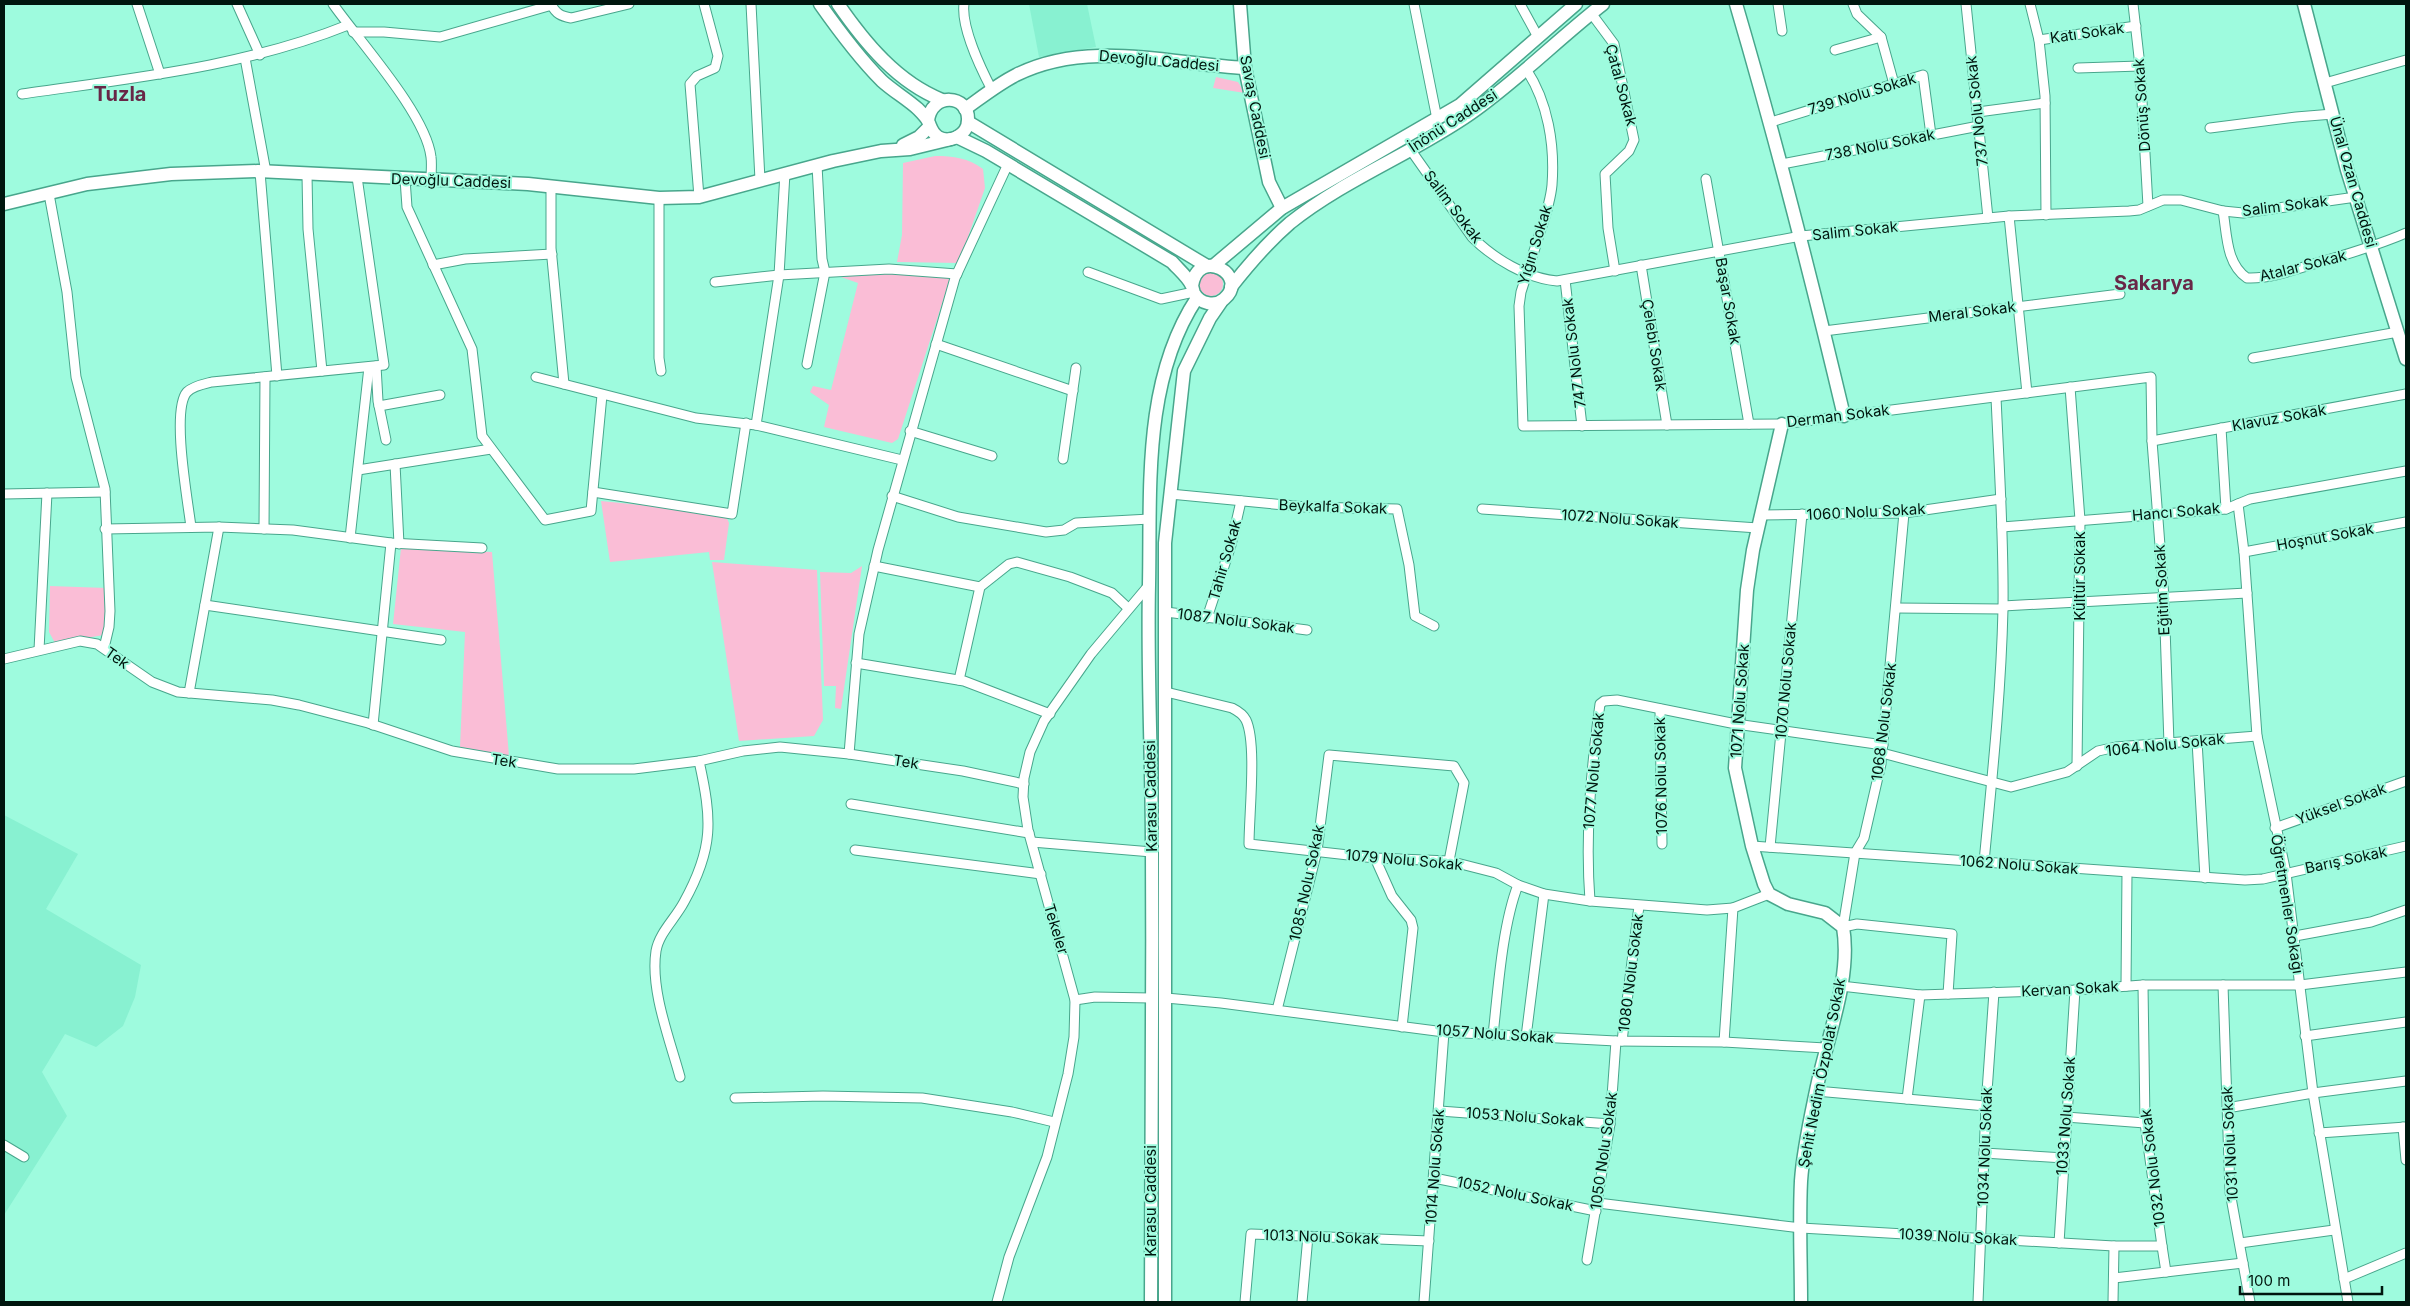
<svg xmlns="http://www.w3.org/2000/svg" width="2410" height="1306" font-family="Inter,sans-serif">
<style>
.built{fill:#88f1d1}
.green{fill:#fabdd6}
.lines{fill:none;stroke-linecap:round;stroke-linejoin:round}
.street-casing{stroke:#48a68c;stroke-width:11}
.secondary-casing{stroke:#48a68c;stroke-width:15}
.street{stroke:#fff;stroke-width:9}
.secondary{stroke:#fff;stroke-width:12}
.labels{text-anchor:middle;stroke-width:4;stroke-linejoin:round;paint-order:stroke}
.street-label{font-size:15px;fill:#00160e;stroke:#9efbde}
.district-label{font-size:20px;font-weight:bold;fill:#682747;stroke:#9efbde}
</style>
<rect width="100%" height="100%" fill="#9efbde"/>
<g class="built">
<path d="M1029 4H1087L1096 47 1039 57Z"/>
<path d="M4 815 78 854 46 909 141 965 135 997 123 1026 96 1047 65 1034 42 1072 67 1116 4 1215Z"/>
</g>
<g class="green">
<path d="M1216 77 1238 82 1245 93 1213 88Z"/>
<path d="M935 156C954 156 968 158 983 169L985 188 959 263 897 262 902 235 903 163Z"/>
<circle cx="1211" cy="284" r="12"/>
<path d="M844 273 945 275 950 279 898 439 892 443 824 427 829 405 810 392 813 386 831 390 858 283 838 276Z"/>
<path d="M601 501 721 513 726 516 729 523 724 560H710L709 552 610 562Z"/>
<path d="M401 548 492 552 509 756 460 747 465 632 393 624Z"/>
<path d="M712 562 817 570 823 720 814 736 739 741Z"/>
<path d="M862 566 841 709 835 708 836 686H824L820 572 851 573Z"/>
<path d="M50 586 107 588 104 635 55 643 49 632Z"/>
</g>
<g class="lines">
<g class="street-casing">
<g id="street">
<path d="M137 4 160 74"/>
<path d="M237 4 260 55"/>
<path d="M333 4C359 41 426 114 431 157 432 164 431 172 431 180"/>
<path d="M551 4C556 14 561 16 571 18L629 4"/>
<path d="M751 4 760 180"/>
<path d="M964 4C961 27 981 69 992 90"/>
<path d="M1414 4 1437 119"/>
<path d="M1520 4 1538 37"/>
<path d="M1778 4 1782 31"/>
<path d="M1853 4 1857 14 1881 37 1894 84"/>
<path d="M1966 4 1988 218"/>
<path d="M2030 4 2039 40 2045 96 2046 215"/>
<path d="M2133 4 2140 66 2148 206"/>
<path d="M1591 13 1614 44 1634 140 1629 151 1605 174 1608 228 1615 271"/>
<path d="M353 32H384L440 37 552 5"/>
<path d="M2039 40 2136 26"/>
<path d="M1835 50 1881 37"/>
<path d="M245 58 266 172"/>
<path d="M2078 68 2140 66"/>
<path d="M1526 69C1548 102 1555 145 1552 185 1550 207 1541 227 1535 248 1530 263 1526 277 1521 292L1519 306 1523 426 1782 424 2151 377 2152 441 2164 598 2169 744"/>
<path d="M2325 83 2406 60"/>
<path d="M22 94C132 78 244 67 348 25"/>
<path d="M1978 112 2045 103"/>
<path d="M1771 122 1923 75 1931 135"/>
<path d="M2210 128 2296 117 2333 114"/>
<path d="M1410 149 1472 237C1494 259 1526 278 1557 281L1801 236 2009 216 2129 211 2139 210 2163 200H2181L2223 211 2243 213 2356 197"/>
<path d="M1782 164 1979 126"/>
<path d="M260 172 277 376"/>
<path d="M307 175 308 229 322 371"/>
<path d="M405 179 407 207 472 349 482 436 545 520 591 511 602 395"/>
<path d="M1706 179 1749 424"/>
<path d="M551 187V248L564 384"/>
<path d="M49 194 67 292 76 377 105 489 110 611 109 627 104 648"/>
<path d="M699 197 690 84 697 76 715 68 718 56 704 4"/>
<path d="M659 198V358L661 371"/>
<path d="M2223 211C2227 234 2226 264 2247 278 2267 279 2288 272 2307 266 2341 256 2374 247 2406 233"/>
<path d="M2009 216 2027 393"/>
<path d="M433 265 465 259 552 254"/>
<path d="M1641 265 1667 425"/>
<path d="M1088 272 1161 299 1194 292"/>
<path d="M1565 280 1582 426"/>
<path d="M715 282 779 275 889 269 957 274"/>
<path d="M1824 331 2120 294"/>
<path d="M936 344 1073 391"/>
<path d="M2253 358 2398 332"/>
<path d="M807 364 825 272 822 259 817 165"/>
<path d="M376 366 378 401 386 440"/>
<path d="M536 377 696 418 756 425 902 460"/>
<path d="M2070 387 2080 520 2077 766"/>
<path d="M379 406 440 395"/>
<path d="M756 425 779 275 785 173"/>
<path d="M2221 428 2226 509"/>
<path d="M910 431 992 456"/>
<path d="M2152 441 2406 394"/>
<path d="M1063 459 1076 368"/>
<path d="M395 464 399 544"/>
<path d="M358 470 491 449"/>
<path d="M593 492 732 514 746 423"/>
<path d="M4 494 105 492"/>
<path d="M1170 494 1305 507 1397 509 1409 565 1415 616 1434 626"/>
<path d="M892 496 958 517 1046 532 1064 530 1076 523 1150 519"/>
<path d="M2238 504 2244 552 2257 736 2286 873 2313 1093 2348 1302"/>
<path d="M1482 509 1758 528"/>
<path d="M1904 513 1881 764 1864 838 1855 853 1843 927 1857 924 1952 934 1948 994"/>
<path d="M1761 515 1904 513 2001 499"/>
<path d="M191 527C188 502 171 410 187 392 193 386 204 384 212 382L384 365 357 177"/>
<path d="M2002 527 2226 509 2250 499 2406 471"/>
<path d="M105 529 219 527 293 530 391 543 482 548"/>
<path d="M264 529 265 377"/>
<path d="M350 538 369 367"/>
<path d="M2244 552 2406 522"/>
<path d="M874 566 980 587"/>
<path d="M205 605 441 640"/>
<path d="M2003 606 2247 593"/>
<path d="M1896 608 2003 609"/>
<path d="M1166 612 1307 630"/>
<path d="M1207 618 1231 545 1241 501"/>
<path d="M39 650 47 493"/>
<path d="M4 659 80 641 97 644 152 682 178 692 272 700 299 705 368 723 452 751 558 769H634L699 761 743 751 780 747 849 754 963 771 1024 784"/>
<path d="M856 663 964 681 1050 714"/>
<path d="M959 680 980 587 1009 564 1017 562 1070 577 1112 593 1128 608"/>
<path d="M1166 692 1232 708C1238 711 1243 714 1246 720 1257 743 1249 815 1249 844L1375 858 1449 861 1496 873 1518 885 1544 894 1590 901 1707 910 1733 908"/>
<path d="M189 693 219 527"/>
<path d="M1660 709 1662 844"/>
<path d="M373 725 391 543"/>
<path d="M2197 741 2205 878"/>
<path d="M1882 753 2011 787 2067 772 2098 751 2116 747 2257 736"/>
<path d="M849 754 859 634 878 550 955 278 1008 164"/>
<path d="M851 804 1029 833"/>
<path d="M2275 828 2406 781"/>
<path d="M1032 842 1152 852"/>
<path d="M1752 846 2245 880 2263 879 2406 846"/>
<path d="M1770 847 1802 514"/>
<path d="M855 850 1041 874"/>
<path d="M1375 858 1392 896 1411 920 1413 928 1402 1027"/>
<path d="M1984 862C1992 778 2001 694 2003 609 2004 538 1999 467 1996 397"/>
<path d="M1590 901C1585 835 1591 770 1600 704L1604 701 1617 700 1736 724 1883 745"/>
<path d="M2295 936 2371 922 2406 910"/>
<path d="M2223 985 2230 1192 2250 1302"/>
<path d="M1841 986 1920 995 2075 990 2143 985H2300L2406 972"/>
<path d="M2126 986 2127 873"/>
<path d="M1166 998 1221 1003 1444 1032 1616 1041 1724 1042 1825 1048"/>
<path d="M1075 1000 1095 997 1151 998"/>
<path d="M1277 1010 1317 851 1329 755 1454 766 1464 783 1449 861"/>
<path d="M1493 1035C1498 991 1502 926 1518 885"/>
<path d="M2305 1036 2406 1022"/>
<path d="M1526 1037 1544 894"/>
<path d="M1622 1041 1639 906"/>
<path d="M1724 1042 1733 908 1769 894"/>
<path d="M680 1077C670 1040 650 990 656 951 659 933 675 919 684 902 714 848 712 820 699 761"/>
<path d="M1816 1091 1986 1106"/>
<path d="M735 1098 823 1096 922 1098 1012 1112 1054 1122"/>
<path d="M1907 1099 1920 995"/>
<path d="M2227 1108 2313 1093 2406 1081"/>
<path d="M1440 1111 1610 1124"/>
<path d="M2066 1117 2145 1123"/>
<path d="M2403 1127 2406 1160"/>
<path d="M2319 1133 2406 1127"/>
<path d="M4 1145 24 1157"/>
<path d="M1984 1153 2064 1158"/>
<path d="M1434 1178 1596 1211"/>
<path d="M1598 1203 1801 1228 2114 1246"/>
<path d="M2059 1243 2075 990"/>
<path d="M2240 1243 2334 1230"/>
<path d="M2162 1246 2166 1272"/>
<path d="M1587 1260 1610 1124 1616 1041"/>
<path d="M2114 1278 2243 1263"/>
<path d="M2344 1279 2406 1253"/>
<path d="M997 1302 1009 1257 1047 1157 1068 1074 1074 1037 1075 1000 1028 830 1023 797 1024 778 1030 752 1044 721 1091 654 1149 585"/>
<path d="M1245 1302 1251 1234 1429 1241"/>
<path d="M1302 1302 1308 1236"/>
<path d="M1424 1302 1444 1032"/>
<path d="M1978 1302 1986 1106 1994 992"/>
<path d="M2113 1302 2114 1246H2162L2145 1123 2143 985"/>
</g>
</g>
<g class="secondary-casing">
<g id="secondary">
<path d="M820 4C839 31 858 57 882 81 893 91 907 99 918 109 921 112 926 117 928 121 931 127 931 132 938 137 950 144 968 135 968 120 969 94 931 92 928 121"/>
<path d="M838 4C865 43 897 82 942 100"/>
<path d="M1240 4 1245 68 1269 182 1282 208"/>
<path d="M1736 4C1776 140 1811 277 1844 416"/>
<path d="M2304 4 2347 170 2406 359"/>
<path d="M965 109C982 97 998 84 1016 75 1087 39 1170 64 1245 68"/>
<path d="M968 122 1207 266"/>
<path d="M957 137 986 151 1172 262C1178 269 1188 277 1192 286 1193 288 1193 291 1194 293 1200 304 1215 307 1224 299 1251 276 1198 245 1192 286"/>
<path d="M903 145 919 137 929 127"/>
<path d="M4 204 87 184 171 174 258 171 528 184 659 198 699 197 833 161 881 151 910 149 951 139"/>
<path d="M1213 266 1282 208 1460 105 1576 4"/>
<path d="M1231 287C1249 264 1268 242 1290 223 1345 179 1414 153 1471 113 1518 80 1558 39 1603 4"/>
<path d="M1782 424 1753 550 1747 590 1735 768 1752 846 1764 884 1769 894 1788 904 1825 913 1843 927C1852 979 1826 1040 1816 1091 1810 1120 1803 1151 1801 1181 1799 1221 1801 1262 1801 1302"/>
<path d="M1151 1302C1151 1151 1153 1000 1152 849 1152 761 1147 673 1149 585 1151 490 1142 381 1197 298"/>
<path d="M1165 1302V543L1184 371 1210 318 1221 302"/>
</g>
</g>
<use href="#street" class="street"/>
<use href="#secondary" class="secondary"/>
</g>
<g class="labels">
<g class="street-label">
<text transform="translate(2087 33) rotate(-8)" y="5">Katı Sokak</text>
<text transform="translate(1159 61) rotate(5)" y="5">Devoğlu Caddesi</text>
<text transform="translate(1621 85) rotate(75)" y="5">Çatal Sokak</text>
<text transform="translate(1862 94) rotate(-17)" y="5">739 Nolu Sokak</text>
<text transform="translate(2142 105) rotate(-94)" y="5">Dönüş Sokak</text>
<text transform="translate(1255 107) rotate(79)" y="5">Savaş Caddesi</text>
<text transform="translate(1977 111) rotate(-96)" y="5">737 Nolu Sokak</text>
<text transform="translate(1453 121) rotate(-33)" y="5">İnönü Caddesi</text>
<text transform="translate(1880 145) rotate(-11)" y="5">738 Nolu Sokak</text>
<text transform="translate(451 181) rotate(2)" y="5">Devoğlu Caddesi</text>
<text transform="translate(2353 182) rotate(74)" y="5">Ünal Ozan Caddesi</text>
<text transform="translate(2285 206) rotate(-7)" y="5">Salim Sokak</text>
<text transform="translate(1453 207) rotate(53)" y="5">Salim Sokak</text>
<text transform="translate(1855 231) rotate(-6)" y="5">Salim Sokak</text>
<text transform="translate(1535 245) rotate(-73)" y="5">Yığın Sokak</text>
<text transform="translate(2303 266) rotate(-14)" y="5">Atalar Sokak</text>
<text transform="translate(1728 301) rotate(80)" y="5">Başar Sokak</text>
<text transform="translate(1972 312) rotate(-7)" y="5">Meral Sokak</text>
<text transform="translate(1654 345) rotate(81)" y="5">Çelebi Sokak</text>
<text transform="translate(1574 353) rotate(-97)" y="5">747 Nolu Sokak</text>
<text transform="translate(1838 416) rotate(-7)" y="5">Derman Sokak</text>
<text transform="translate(2279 418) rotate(-10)" y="5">Klavuz Sokak</text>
<text transform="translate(1333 507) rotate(2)" y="5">Beykalfa Sokak</text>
<text transform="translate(1866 512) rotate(-3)" y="5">1060 Nolu Sokak</text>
<text transform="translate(2176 512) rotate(-5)" y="5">Hancı Sokak</text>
<text transform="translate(1620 519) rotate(4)" y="5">1072 Nolu Sokak</text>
<text transform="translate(2325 537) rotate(-10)" y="5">Hoşnut Sokak</text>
<text transform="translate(1225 560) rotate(-74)" y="5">Tahir Sokak</text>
<text transform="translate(2080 576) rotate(-90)" y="5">Kültür Sokak</text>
<text transform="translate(2162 590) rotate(-93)" y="5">Eğitim Sokak</text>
<text transform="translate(1236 621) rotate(7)" y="5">1087 Nolu Sokak</text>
<text transform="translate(117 658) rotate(35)" y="5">Tek</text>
<text transform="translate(1786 681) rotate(-85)" y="5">1070 Nolu Sokak</text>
<text transform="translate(1740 701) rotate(-86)" y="5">1071 Nolu Sokak</text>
<text transform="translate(1884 722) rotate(-83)" y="5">1068 Nolu Sokak</text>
<text transform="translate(2165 745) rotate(-6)" y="5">1064 Nolu Sokak</text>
<text transform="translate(504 761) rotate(8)" y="5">Tek</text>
<text transform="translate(906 762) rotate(9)" y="5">Tek</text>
<text transform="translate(1594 771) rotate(-85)" y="5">1077 Nolu Sokak</text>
<text transform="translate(1661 776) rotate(-91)" y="5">1076 Nolu Sokak</text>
<text transform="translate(1151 796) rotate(-91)" y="5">Karasu Caddesi</text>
<text transform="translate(2341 804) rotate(-20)" y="5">Yüksel Sokak</text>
<text transform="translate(1404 860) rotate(5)" y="5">1079 Nolu Sokak</text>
<text transform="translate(2346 860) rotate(-12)" y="5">Barış Sokak</text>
<text transform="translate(2019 865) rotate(4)" y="5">1062 Nolu Sokak</text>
<text transform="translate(1307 883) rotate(-78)" y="5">1085 Nolu Sokak</text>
<text transform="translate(2287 904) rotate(81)" y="5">Öğretmenler Sokağı</text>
<text transform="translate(1056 929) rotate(73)" y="5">Tekeler</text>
<text transform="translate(1631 973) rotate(-83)" y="5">1080 Nolu Sokak</text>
<text transform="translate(2070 989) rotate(-3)" y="5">Kervan Sokak</text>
<text transform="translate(1495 1034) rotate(4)" y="5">1057 Nolu Sokak</text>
<text transform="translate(1822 1073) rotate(-79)" y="5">Şehit Nedim Özpolat Sokak</text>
<text transform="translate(2066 1116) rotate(-86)" y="5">1033 Nolu Sokak</text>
<text transform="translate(1525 1117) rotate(4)" y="5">1053 Nolu Sokak</text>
<text transform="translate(2230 1144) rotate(-93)" y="5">1031 Nolu Sokak</text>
<text transform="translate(1985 1147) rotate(-88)" y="5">1034 Nolu Sokak</text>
<text transform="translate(1604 1151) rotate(-82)" y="5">1050 Nolu Sokak</text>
<text transform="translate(1435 1167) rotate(-86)" y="5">1014 Nolu Sokak</text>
<text transform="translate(2153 1168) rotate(-97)" y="5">1032 Nolu Sokak</text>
<text transform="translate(1515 1194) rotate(12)" y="5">1052 Nolu Sokak</text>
<text transform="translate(1151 1201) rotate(-90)" y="5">Karasu Caddesi</text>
<text transform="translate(1321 1237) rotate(2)" y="5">1013 Nolu Sokak</text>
<text transform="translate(1958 1237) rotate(3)" y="5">1039 Nolu Sokak</text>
</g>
<g class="district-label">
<text x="120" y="101">Tuzla</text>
<text x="2154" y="290">Sakarya</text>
</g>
</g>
<rect width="2410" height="1306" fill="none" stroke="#00160e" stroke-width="10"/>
<path d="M2240 1286v8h142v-8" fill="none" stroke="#00160e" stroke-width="2.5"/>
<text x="2248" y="1286" font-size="15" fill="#00160e" stroke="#9efbde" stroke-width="4" paint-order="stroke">100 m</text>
</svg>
